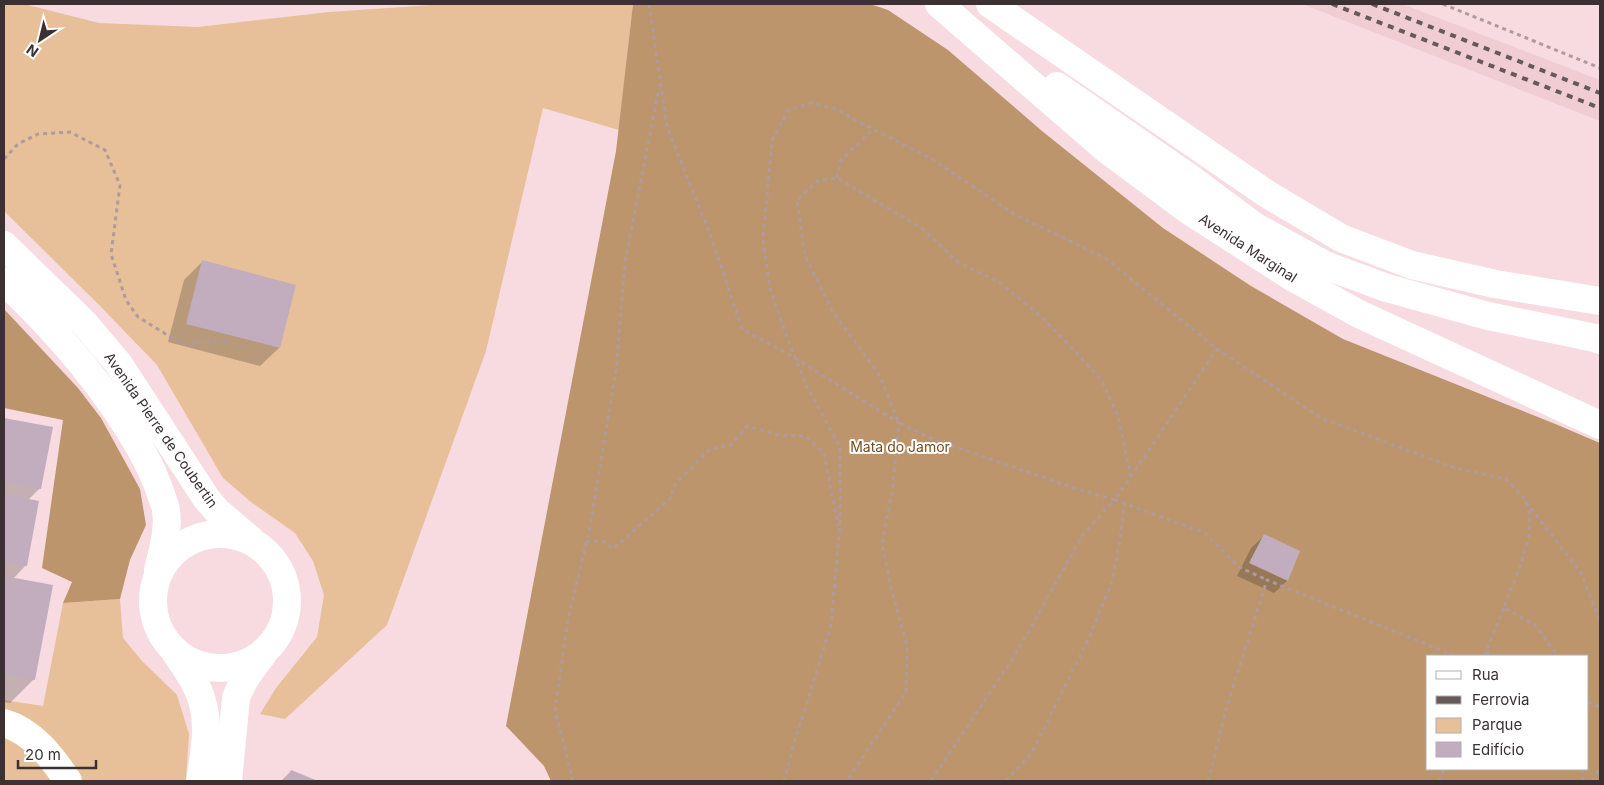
<svg xmlns="http://www.w3.org/2000/svg" width="1604" height="785" font-family="Inter,sans-serif">
<style>
.built{fill:#f0ccd3}
.green{fill:#e7c099}
.forest{fill:#bc956c;fill-rule:evenodd}
.shadow{fill:#0003}
.building{fill:#c1adbd}
.lines{fill:none;stroke-linecap:round;stroke-linejoin:round}
.path{stroke:#af9a9e;stroke-width:3;stroke-dasharray:4 4;stroke-linecap:butt}
.minor{stroke:#fff;stroke-width:28}
.major{stroke:#fff;stroke-width:28}
.rail{stroke:#66585b;stroke-width:4;stroke-dasharray:6 6;stroke-linecap:butt}
.labels{text-anchor:middle;stroke-width:4;stroke-linejoin:round;paint-order:stroke}
.street-label{font-size:14px;fill:#3b3133;stroke:#fff}
.park-label{font-size:14px;fill:#744c1c;stroke:#fff}
</style>
<rect width="100%" height="100%" fill="#f7dbe0"/>
<path class="built" d="M1302 4H1402L1600 80V121Z"/>
<g class="green">
<path d="M4 4H24L99 23 198 27 329 12 447 4H633L619 130 543 108 486 351 387 625 285 719 260 714 276 688 317 637 324 595 313 561 295 533 251 502 223 478 157 365 100 306 4 211Z"/>
<path d="M120 599 123 638 142 661 177 695 189 734 186 781H4V700L43 706 63 603Z"/>
</g>
<g class="forest">
<path d="M633 4H870L888 10 948 50 1042 131 1163 228 1251 286 1343 339 1553 423 1600 443V781H551L544 766 506 726 616 151ZM1428 656H1588V769H1428Z"/>
<path d="M4 309 78 388 101 418 140 489 146 525 130 560 120 599 63 603 72 582 42 568 63 420 4 408Z"/>
</g>
<g class="shadow">
<path d="M202 262 295 286 279 348 260 366 168 342 184 280Z"/>
<path d="M4 419 51 428 40 488 28 500 26 565 13 579 34 679 10 703 4 702Z"/>
<path d="M1264 536 1298 552 1287 581 1274 593 1237 576 1251 548Z"/>
<path d="M291 771 315 781H281Z"/>
</g>
<g class="building">
<path d="M202 260 296 285 280 348 186 324Z"/>
<path d="M4 418 53 427 41 489 4 481Z"/>
<path d="M4 494 39 501 27 566 4 562Z"/>
<path d="M1264 534 1300 551 1288 581 1249 563Z"/>
<path d="M4 576 53 585 35 680 4 674Z"/>
<path d="M291 770 318 781H287Z"/>
</g>
<g class="lines">
<g class="path">
<path d="M649 4 667 127 712 239 742 329 795 358 899 423 892 492 882 545 892 591 907 646 906 692 847 781"/>
<path d="M1443 4 1600 68"/>
<path d="M4 159 18 144 38 134 70 132 105 150 120 185 111 254 126 300 138 317 182 344 229 341"/>
<path d="M837 178 840 161 873 129"/>
<path d="M1131 477 1118 416 1101 379 1043 318 999 282 959 263 923 229 837 178 817 181 797 200 805 256 833 312 880 376 899 423 933 439 1068 486 1115 500 1217 349"/>
<path d="M1526 502 1581 573 1600 621"/>
<path d="M586 542 603 541 613 549 673 496 672 488 710 449 731 445 747 426 779 435 806 436 824 453 838 526"/>
<path d="M1486 652 1496 656"/>
<path d="M1484 656 1504 608"/>
<path d="M1588 702 1600 707"/>
<path d="M1582 769 1583 781"/>
<path d="M573 781 555 710 568 619 590 528 616 370 625 262 659 88"/>
<path d="M784 781 792 750 831 625 840 524V447L806 385 787 337 770 289 763 239 772 141 788 110 812 103 837 109 853 119 932 159 1014 214 1105 258 1217 349 1321 418 1455 468 1506 479 1525 499 1530 516 1529 535 1520 566 1504 608 1535 625 1558 656"/>
<path d="M931 781 1015 655 1084 533 1115 500 1205 533 1239 567 1267 580"/>
<path d="M1006 781 1032 752 1089 638 1112 582 1120 539 1125 503"/>
<path d="M1208 781 1227 706 1267 580 1456 656"/>
<path d="M1439 781 1444 769"/>
<path d="M1593 781 1600 766"/>
</g>
<g class="minor">
<path d="M4 245 85 324 118 363 206 498 218 512 251 540"/>
<path d="M4 281C57 331 104 385 140 448 149 464 156 479 162 497 163 501 166 506 166 511 169 531 162 552 158 571"/>
<circle cx="220" cy="601" r="67"/>
<path d="M174 650C184 666 197 682 202 701 210 727 204 755 200 781"/>
<path d="M4 723C32 731 52 757 68 781"/>
<path d="M228 781 236 698C242 681 252 668 263 654"/>
</g>
<g class="major">
<path d="M939 4 1106 149 1188 210 1292 277 1359 314 1600 425"/>
<path d="M990 4 1267 194 1341 238 1412 265 1495 284 1600 301"/>
<path d="M1057 86 1187 176 1254 226 1327 266 1387 288 1488 316 1595 338 1600 340"/>
</g>
<g class="rail">
<path d="M1332 4 1600 108"/>
<path d="M1372 4 1600 93"/>
</g>
</g>
<g class="labels">
<g class="street-label">
<text transform="translate(1248 248) rotate(33)" y="5">Avenida Marginal</text>
<text transform="translate(161 430) rotate(55)" y="5">Avenida Pierre de Coubertin</text>
</g>
<g class="park-label">
<text x="900" y="452">Mata do Jamor</text>
</g>
</g>
<rect width="1604" height="785" fill="none" stroke="#3b3133" stroke-width="10"/>
<rect x="1426" y="655" width="162" height="115" fill="#ffffff" stroke="#b1adad"/>
<rect x="1436" y="671" width="25" height="8" fill="#ffffff" stroke="#b1adad"/>
<text x="1472" y="680" font-size="15" fill="#3b3133">Rua</text>
<rect x="1436" y="696" width="25" height="8" fill="#66585b" stroke="#b1adad"/>
<text x="1472" y="705" font-size="15" fill="#3b3133">Ferrovia</text>
<rect x="1436" y="718" width="25" height="15" fill="#e7c099" stroke="#b1adad"/>
<text x="1472" y="730" font-size="15" fill="#3b3133">Parque</text>
<rect x="1436" y="742" width="25" height="15" fill="#c1adbd" stroke="#b1adad"/>
<text x="1472" y="755" font-size="15" fill="#3b3133">Edifício</text>
<g transform="translate(40 40) rotate(215)" stroke="#ffffff" stroke-width="4" paint-order="stroke">
<path d="M0-4L9 19L0 12L-9 19Z" fill="#3b3133"/>
<text y="-8" font-size="14" font-weight="bold" text-anchor="middle" fill="#3b3133">N</text>
</g>
<path d="M18 760v8h78v-8" fill="none" stroke="#3b3133" stroke-width="2.5"/>
<text x="25" y="760" font-size="15" fill="#3b3133" stroke="#ffffff" stroke-width="4" paint-order="stroke">20 m</text>
</svg>
